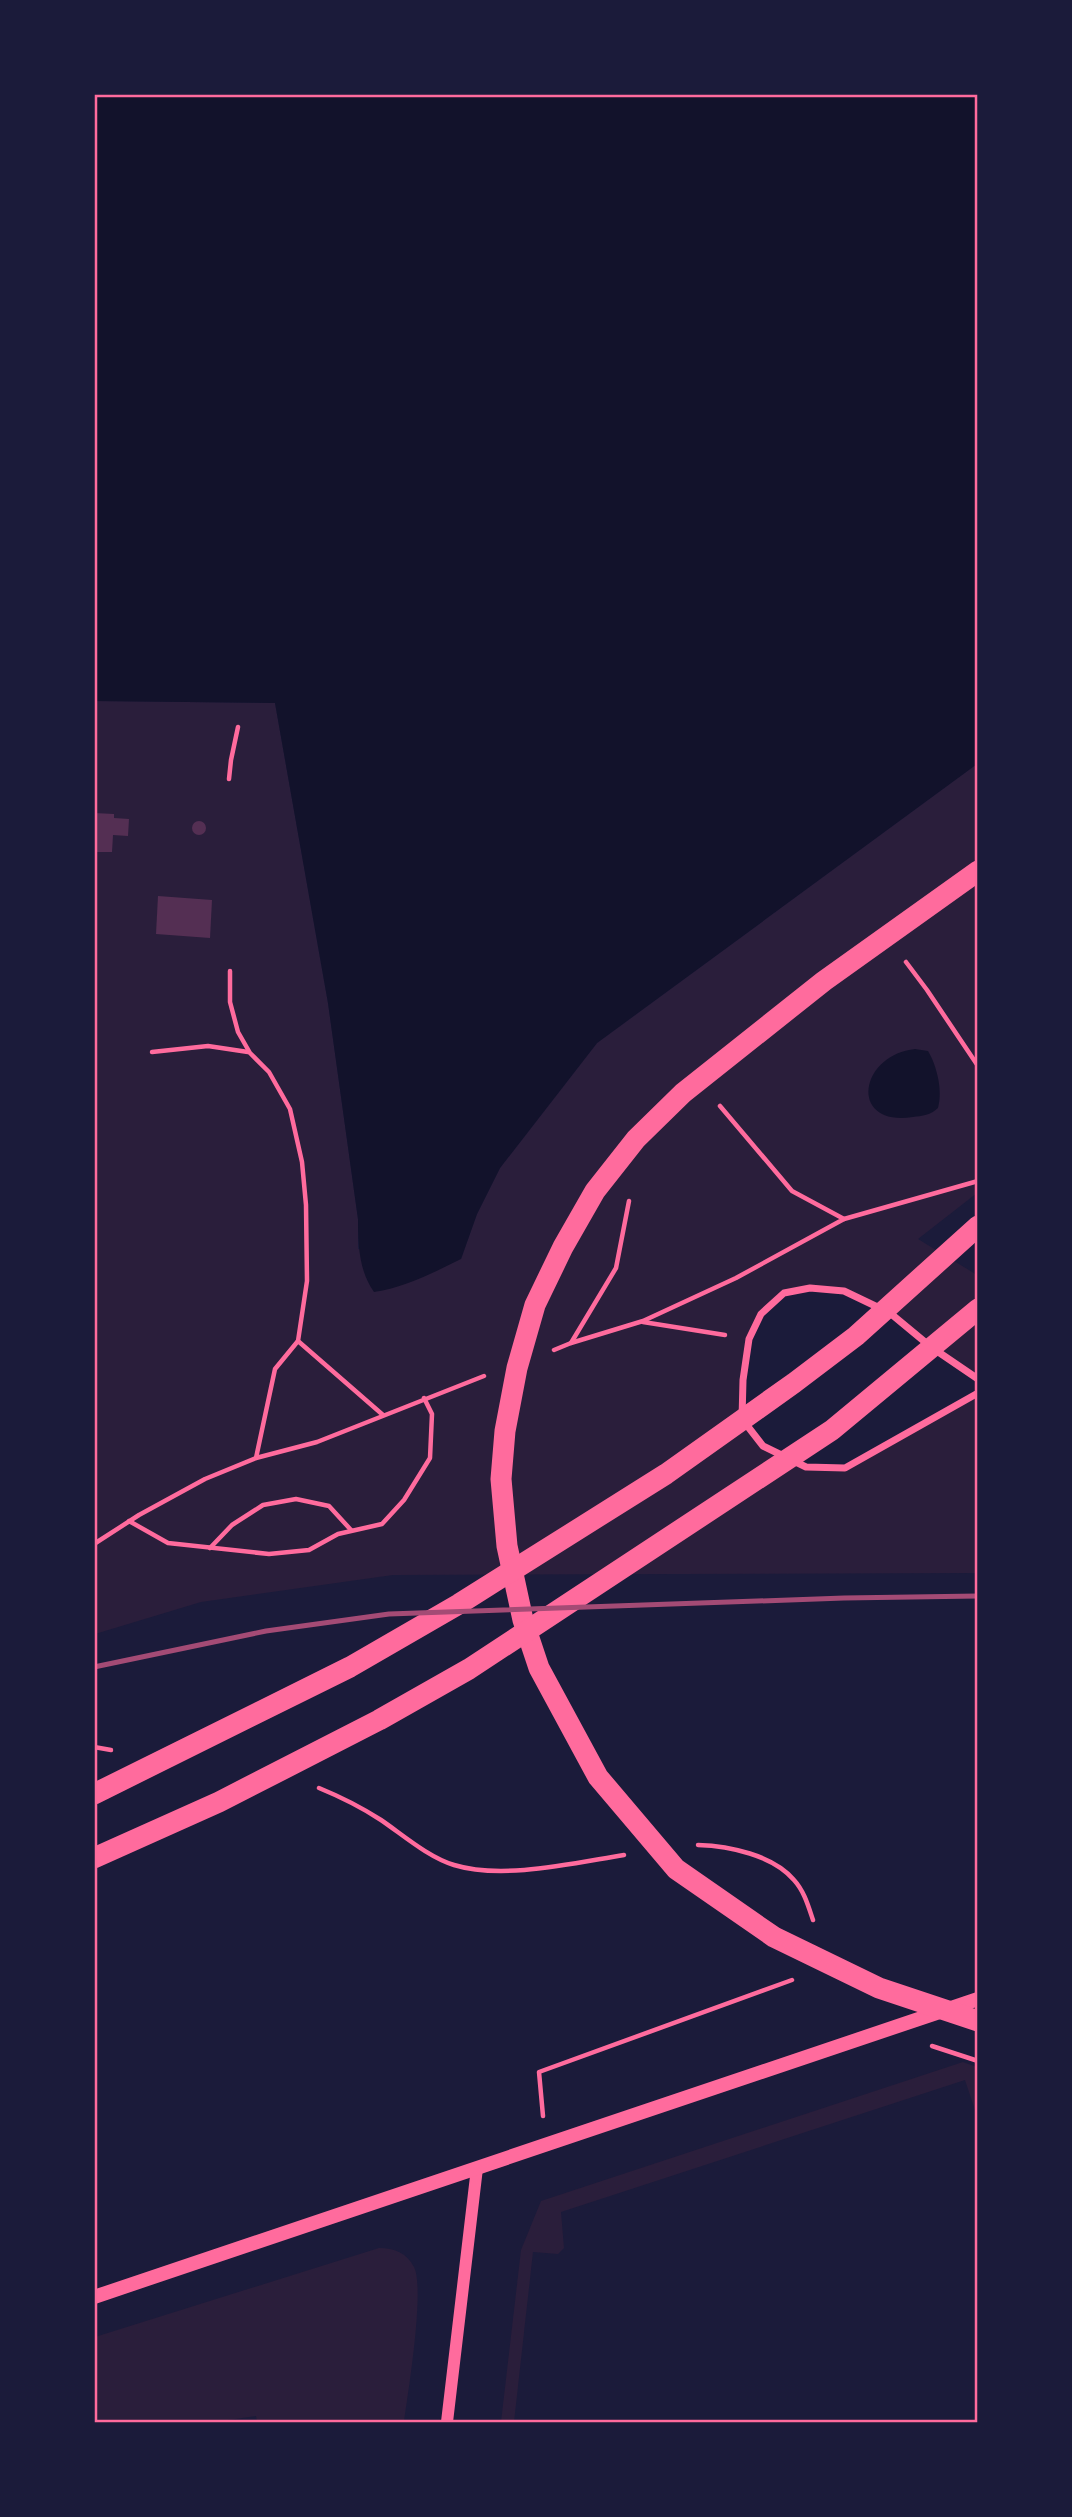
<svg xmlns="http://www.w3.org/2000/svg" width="1072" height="2517" font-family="Figtree,sans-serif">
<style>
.green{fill:#2a1e3b}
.water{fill:#12122b}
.building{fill:#542f53}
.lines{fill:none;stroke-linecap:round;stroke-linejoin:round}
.path{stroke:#ff6b9d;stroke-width:4.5}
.minor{stroke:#ff6b9d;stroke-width:7}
.tertiary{stroke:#ff6b9d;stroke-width:12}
.secondary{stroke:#ff6b9d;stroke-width:14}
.motorway{stroke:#ff6b9d;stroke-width:21}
.rail{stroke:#a44b75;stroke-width:5}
.neatline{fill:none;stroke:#ff6b9d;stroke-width:2.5}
</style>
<rect width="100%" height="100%" fill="#1b1b3a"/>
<g class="green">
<path d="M95 701 275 703 328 1003 358 1219V1249L461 1259 477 1214 500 1168 597 1043 977 764V1193L918 1239 977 1275V1358L973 1376 890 1313 844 1291 810 1288 784 1293 761 1314 749 1339 742 1419 763 1446 805 1467 845 1468 977 1393V1573L393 1575 201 1602 95 1634Z"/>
<path d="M963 2062 977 2067V2116L965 2080 561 2212 564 2248 558 2254 533 2252 514 2422H501L521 2250 541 2201Z"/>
<path d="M379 2248C394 2248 407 2253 414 2267 425 2289 408 2393 404 2422H257L256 2416 215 2422H95V2337Z"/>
</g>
<g class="water">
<path d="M95 94 977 95V764L597 1043 500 1168 477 1214 461 1259C433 1273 406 1287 374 1292 359 1271 358 1245 358 1219L328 1003 275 703 95 701Z"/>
<path d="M915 1049 928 1051C937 1066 943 1091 938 1108 931 1115 922 1116 913 1117 848 1127 859 1055 915 1049Z"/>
</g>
<g class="building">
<path d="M94 813 114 814V818L129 819 128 836 113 835 112 852H94Z"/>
<circle cx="199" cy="828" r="7"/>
<path d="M158 896 212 900 210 938 156 934Z"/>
</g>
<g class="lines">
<g class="path">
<path d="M229 779 231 760 238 727"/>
<path d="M906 962 927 990 978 1066"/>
<path d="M230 971V1002L238 1032 250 1053 269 1072 290 1109 302 1162 306 1205 307 1281 298 1341 383 1415"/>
<path d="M152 1052 208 1046 248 1052"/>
<path d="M844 1219 978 1181"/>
<path d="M643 1322 725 1335"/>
<path d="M571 1343 643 1321 736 1278 844 1219 792 1191 720 1106"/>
<path d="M554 1350 571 1343 616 1268 629 1201"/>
<path d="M256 1458 275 1369 298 1341"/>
<path d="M129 1521 168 1543 269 1554 309 1550 338 1534 382 1524 404 1500 430 1458 432 1414 424 1398"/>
<path d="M94 1544 139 1515 205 1479 256 1458 317 1442 484 1376"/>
<path d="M210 1548 232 1525 263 1505 296 1499 329 1506 351 1530"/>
<path d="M94 1747 111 1750"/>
<path d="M319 1788C341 1797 361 1807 381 1820 403 1835 428 1857 454 1865 503 1880 574 1863 624 1855"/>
<path d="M698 1845C729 1846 773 1855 794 1880 804 1891 808 1905 813 1920"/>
<path d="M932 2046 978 2061"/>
<path d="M543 2116 539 2072 792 1980"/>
</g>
<path class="minor" d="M978 1379 931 1347 890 1313 844 1291 810 1288 784 1293 761 1314 749 1339 743 1380 742 1419 763 1446 806 1467 845 1468 978 1393"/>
<path class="tertiary" d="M447 2422 477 2168"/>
<path class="secondary" d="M94 2297 978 1999"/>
<g class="motorway">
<path d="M978 871 824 981 683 1093 636 1139 595 1191 563 1247 535 1305 517 1368 505 1431 501 1479 507 1546 523 1620 539 1668 598 1777 676 1869 774 1937 879 1988 978 2021"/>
<path d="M94 1794 350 1667 459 1604 666 1474 794 1383 856 1336 978 1226"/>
<path d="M94 1858 219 1802 379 1720 469 1669 832 1430 978 1309"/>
</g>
<path class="rail" d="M94 1667 266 1631 389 1614 844 1598 978 1596"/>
</g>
<rect width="1072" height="2517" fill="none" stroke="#1b1b3a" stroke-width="192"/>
<rect x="96" y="96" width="880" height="2325" class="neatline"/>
</svg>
